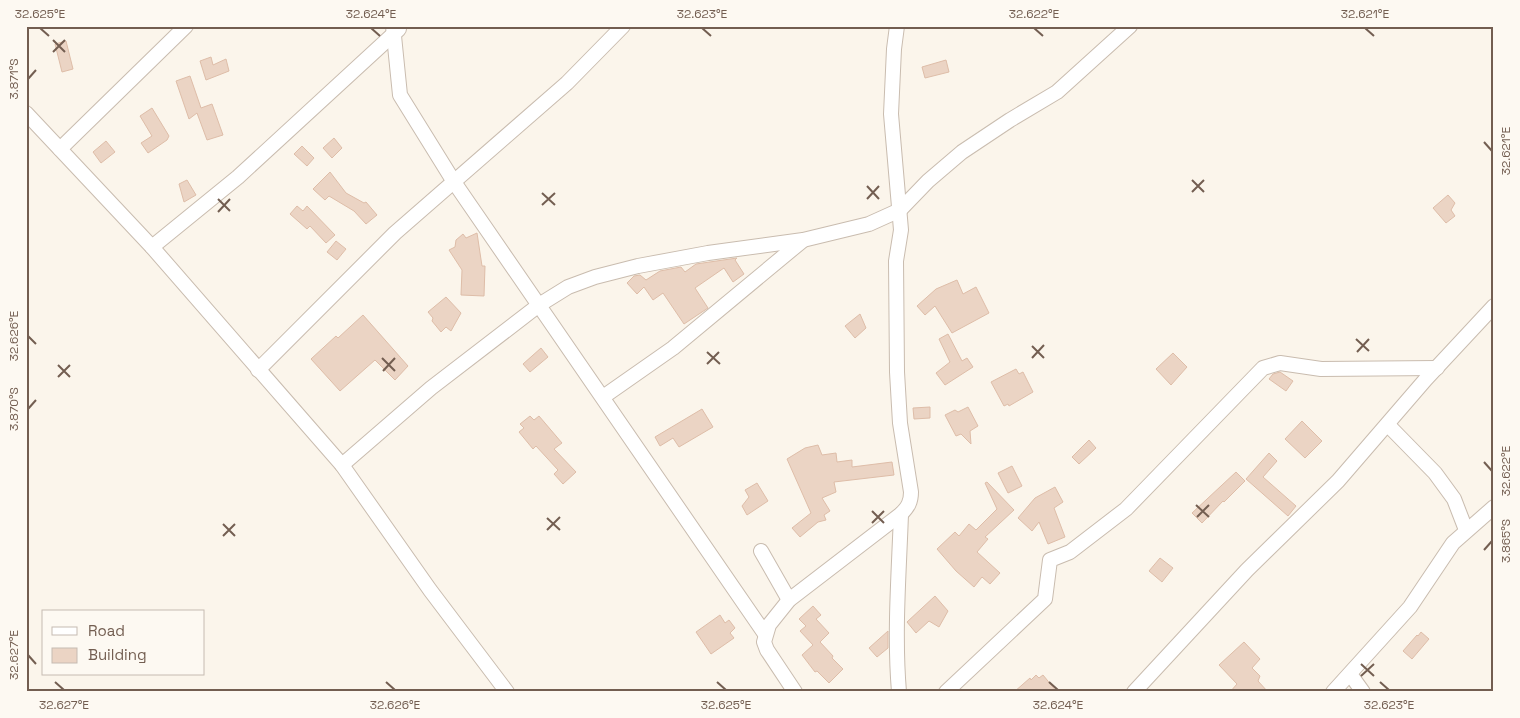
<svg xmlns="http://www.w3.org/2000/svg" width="1520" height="718" font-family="'Space Grotesk',sans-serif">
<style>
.building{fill:#ebd4c4;stroke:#debda8}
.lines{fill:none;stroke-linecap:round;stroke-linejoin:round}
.minor-casing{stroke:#c9bcaf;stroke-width:16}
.minor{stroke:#fff;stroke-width:14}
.ticks{fill:none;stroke:#735e51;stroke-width:2}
.neatline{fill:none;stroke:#735e51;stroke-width:2}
.ticks-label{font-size:12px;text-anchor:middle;fill:#735e51}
</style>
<rect width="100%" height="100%" fill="#fbf5eb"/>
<g class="building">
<path d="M66 41 73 69 62 72 55 44Z"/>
<path d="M211 57 213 65 226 59 229 71 206 80 200 61Z"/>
<path d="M946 60 949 72 925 78 922 67Z"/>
<path d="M190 76 201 108 212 104 223 135 207 140 197 113 189 119 176 81Z"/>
<path d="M152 108 169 136 167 140 148 153 141 143 152 136 140 116Z"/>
<path d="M334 138 342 148 332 158 323 148Z"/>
<path d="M106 141 115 152 101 163 93 152Z"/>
<path d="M302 146 314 158 307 166 294 154Z"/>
<path d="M330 172 346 193 364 203 366 202 377 215 366 224 354 211 329 196 325 200 313 189Z"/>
<path d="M187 180 196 195 184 202 179 184Z"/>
<path d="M1448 195 1455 203 1451 210 1455 216 1446 223 1433 208Z"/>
<path d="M297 206 303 211 307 206 335 235 326 243 310 226 307 229 290 214Z"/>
<path d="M477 233 482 266H485L484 296 461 295 462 270 449 250 455 247 456 240 463 234 466 238Z"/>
<path d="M336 241 346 249 337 260 327 252Z"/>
<path d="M737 258 735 260 744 274 733 282 724 268 695 288 708 308 684 324 663 293 653 300 644 287 637 294 627 283 634 276 640 275 646 280 660 271 681 267 685 272 696 264Z"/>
<path d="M957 280 963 294 976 287 989 313 952 333 935 306 925 315 917 306 936 289Z"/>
<path d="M446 297 461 313 451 331 446 327 441 332 432 321 433 318 428 312Z"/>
<path d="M860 314 866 328 855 338 845 326Z"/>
<path d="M363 315 408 366 395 380 375 360 340 391 311 359 336 336 338 338Z"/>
<path d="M948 334 962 361 967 358 973 367 945 385 936 373 950 362 939 339Z"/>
<path d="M541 348 548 357 530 372 523 364Z"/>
<path d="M1173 353 1187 367 1171 385 1156 369Z"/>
<path d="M1016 369 1019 374 1023 372 1033 392 1009 406 1008 404 1004 406 991 382Z"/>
<path d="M1280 372 1293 381 1286 391 1269 379 1273 374Z"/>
<path d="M930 407V418L914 419 913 408Z"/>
<path d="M968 407 978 426 970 431 971 444 961 434 956 436 945 415 955 410 958 412Z"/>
<path d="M702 409 713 427 679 447 673 438 660 446 655 437Z"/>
<path d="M530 416 534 420 539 416 562 443 554 449 576 472 563 484 554 474 558 470 536 446 533 449 519 432 524 428 520 424Z"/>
<path d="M1302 421 1322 441 1305 458 1285 439Z"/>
<path d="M1089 440 1096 448 1079 464 1072 457Z"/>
<path d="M818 445 822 455 836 453 837 462 852 460V467L892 462 894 475 834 482 836 492 822 498 830 511 824 515 826 520 818 522 800 537 792 528 811 513 787 459 805 448Z"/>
<path d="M1269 453 1277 461 1263 477 1296 506 1288 516 1246 479Z"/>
<path d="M1012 466 1022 486 1008 493 998 473Z"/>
<path d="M1236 472 1245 481 1224 502 1223 501 1202 523 1192 513Z"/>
<path d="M987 482 1014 510 985 537 988 539 977 552 1000 573 990 584 982 577 974 587 956 571 937 549 955 532 959 536 969 524 976 530 997 509 985 483Z"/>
<path d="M757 483 768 501 747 515 742 506 749 497 745 490Z"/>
<path d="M1055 487 1063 502 1054 508 1065 537 1048 544 1039 522 1032 531 1018 518 1035 498Z"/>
<path d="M1160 558 1173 568 1162 582 1149 571Z"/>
<path d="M935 596 948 611 939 627 929 621 916 633 907 622Z"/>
<path d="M813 606 821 615 816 619 829 633 820 642 833 656 832 658 843 669 829 683 817 671 815 672 802 655 813 645 800 631 806 626 799 619Z"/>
<path d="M720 615 725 623 729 620 735 628 730 633 734 638 711 654 696 632Z"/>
<path d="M888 631V648L877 657 869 648Z"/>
<path d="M1421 632 1429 639 1412 659 1403 651 1417 635 1418 636Z"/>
<path d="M1244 642 1260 659 1252 668 1260 676 1258 681 1268 692H1230L1237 684 1219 665Z"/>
<path d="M1036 675 1039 678 1043 675 1057 692H1014L1030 678 1031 680Z"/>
</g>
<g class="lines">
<g class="minor-casing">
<g id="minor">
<path d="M393 26 400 95 454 182 765 634"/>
<path d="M26 113 152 247 342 465 430 590 507 692"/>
<path d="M60 149 186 26"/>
<path d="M152 247 238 177 399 29"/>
<path d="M258 370 395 233 567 83 623 26"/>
<path d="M603 397 673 348 802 241"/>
<path d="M1388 425 1435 473 1454 499 1466 530"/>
<path d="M342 465 431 388 539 305 568 287 595 277 638 266 708 253 803 240 869 224 900 210 928 181 962 152 1010 120 1057 92 1130 26"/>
<path d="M761 551 789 600"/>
<path d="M1350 674 1363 692"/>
<path d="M795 692 767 650 764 642 769 625 789 600 901 514C908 507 911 502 911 492L900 423 897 372 896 261 901 230 891 114 894 49 897 26"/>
<path d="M899 692C894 633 899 572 901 514"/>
<path d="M946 692 1045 599 1050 560 1070 552 1126 509 1263 368 1280 363 1321 369 1437 368"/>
<path d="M1134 692 1247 570 1338 481 1426 379 1494 306"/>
<path d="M1333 692 1410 607 1453 543 1494 507"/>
</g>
</g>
<use href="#minor" class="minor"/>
</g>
<path class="ticks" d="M40 28 49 36M371 28 380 36M702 28 711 36M1034 28 1043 36M1365 28 1374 36M53 40 65 52M53 52 65 40M28 79 36 70M1484 142 1492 151M1192 180 1204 192M867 186 879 199M1192 192 1204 180M542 193 555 205M218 199 230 211M867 199 879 186M542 205 555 193M218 212 230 199M28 336 36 344M1356 339 1369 351M1032 346 1044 358M707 352 720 364M1357 352 1369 339M382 358 395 371M1032 358 1044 345M707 364 719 352M58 365 70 377M383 371 395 358M58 377 70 365M28 409 36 400M1484 462 1492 471M1196 505 1209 517M872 511 884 523M1197 517 1209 505M547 518 560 530M872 523 884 511M223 524 235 536M547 530 560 517M223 536 235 524M1484 550 1492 541M28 655 36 664M1361 664 1374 676M1361 676 1374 664M55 682 64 690M386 682 395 690M717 682 726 690M1049 682 1058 690M1380 682 1389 690"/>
<rect width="1520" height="718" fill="none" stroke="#fdf9f2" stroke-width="55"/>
<rect x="42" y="610" width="162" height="65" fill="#fdf9f2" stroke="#c6bbb2"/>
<rect x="52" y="627" width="25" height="8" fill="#ffffff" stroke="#c6bbb2"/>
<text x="88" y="636" font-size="15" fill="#735e51">Road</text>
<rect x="52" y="648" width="25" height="15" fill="#ebd4c4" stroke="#c6bbb2"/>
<text x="88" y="660" font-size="15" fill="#735e51">Building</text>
<rect x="28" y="28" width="1464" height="662" class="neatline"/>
<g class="ticks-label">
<text x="40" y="18">32.625°E</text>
<text x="371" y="18">32.624°E</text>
<text x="702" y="18">32.623°E</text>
<text x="1034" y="18">32.622°E</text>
<text x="1365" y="18">32.621°E</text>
<text transform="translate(14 79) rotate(-90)" y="4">3.871°S</text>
<text transform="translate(1506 151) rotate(-90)" y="4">32.621°E</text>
<text transform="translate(14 336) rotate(-90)" y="4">32.626°E</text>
<text transform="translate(14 409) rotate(-90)" y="4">3.870°S</text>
<text transform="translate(1506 471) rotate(-90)" y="4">32.622°E</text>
<text transform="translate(1506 541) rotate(-90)" y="4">3.865°S</text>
<text transform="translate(14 655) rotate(-90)" y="4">32.627°E</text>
<text x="64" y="709">32.627°E</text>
<text x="395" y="709">32.626°E</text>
<text x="726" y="709">32.625°E</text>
<text x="1058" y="709">32.624°E</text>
<text x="1389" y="709">32.623°E</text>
</g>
</svg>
